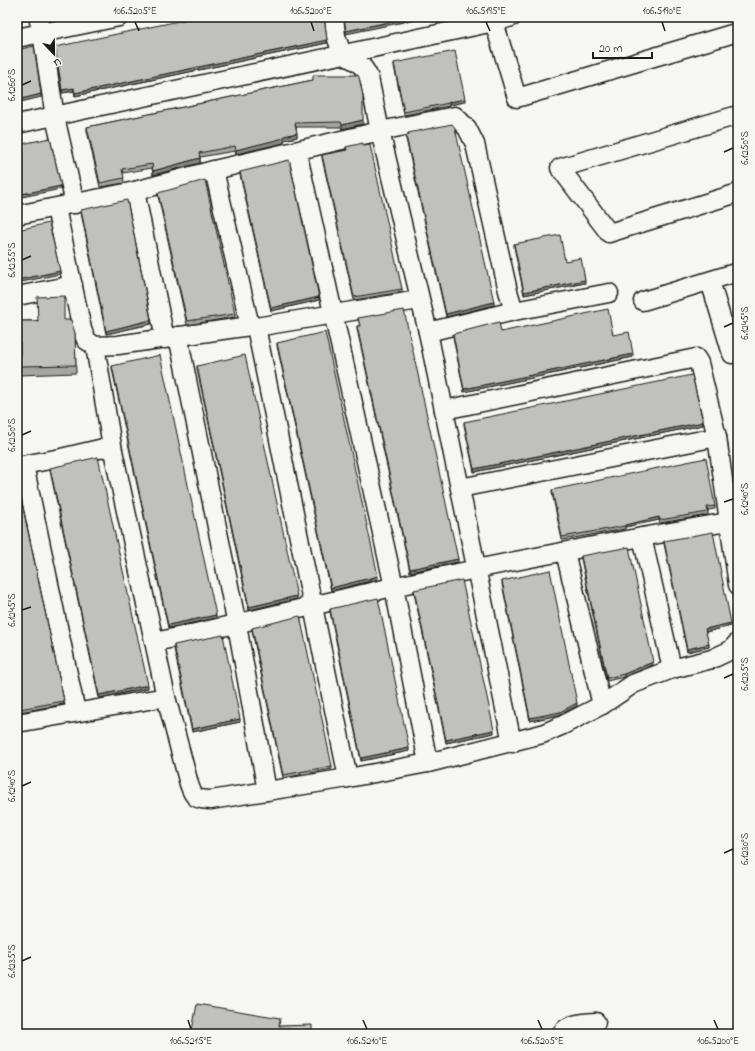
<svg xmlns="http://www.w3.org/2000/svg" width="755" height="1051" font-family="'Indie Flower',sans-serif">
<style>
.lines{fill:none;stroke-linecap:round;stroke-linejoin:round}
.street-casing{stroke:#1c1c1c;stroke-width:21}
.street{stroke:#f6f6f2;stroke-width:18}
.wall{fill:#a5a5a3;stroke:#1c1c1c}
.shaded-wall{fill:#868684;stroke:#1c1c1c}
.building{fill:#c0c0bd;stroke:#1c1c1c}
.ticks{fill:none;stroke:#1c1c1c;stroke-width:1.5}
.neatline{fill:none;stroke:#1c1c1c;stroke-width:1.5}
.ticks-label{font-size:10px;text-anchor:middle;fill:#1c1c1c}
</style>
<rect width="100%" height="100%" fill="#f6f6f2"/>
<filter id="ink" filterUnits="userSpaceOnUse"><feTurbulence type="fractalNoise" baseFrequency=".025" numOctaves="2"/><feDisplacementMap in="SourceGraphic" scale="8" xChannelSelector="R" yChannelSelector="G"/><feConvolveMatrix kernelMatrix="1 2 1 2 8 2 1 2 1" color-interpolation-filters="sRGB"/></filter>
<g filter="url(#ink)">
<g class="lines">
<g class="street-casing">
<g id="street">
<path d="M38 17 42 33 55 117 75 204"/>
<path d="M334 17 336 36 342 54C355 61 363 63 369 78L380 131 428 332 512 743"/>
<path d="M494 22 517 98 738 32"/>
<path d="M17 38 119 17"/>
<path d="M738 115 560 168 609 233 738 193"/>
<path d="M17 124 494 22 512 17"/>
<path d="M297 151 394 587 428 763"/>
<path d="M214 170 250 326"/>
<path d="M135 191 165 339"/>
<path d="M56 208 82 329 86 340 95 346 118 345 250 326 256 327 419 300"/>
<path d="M17 215 135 191 214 170 380 131 455 116 467 128 475 144 508 291 514 311 428 332"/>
<path d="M710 281 732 354 738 352"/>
<path d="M17 296 73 285"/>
<path d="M643 301 738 272"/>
<path d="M514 311 609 293"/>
<path d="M256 327 348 778"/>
<path d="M178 336 237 625 267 791"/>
<path d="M95 346 112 446"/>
<path d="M444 410 696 358 699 363 717 437 738 585"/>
<path d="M24 465 76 712"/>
<path d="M17 466 61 458 112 446 166 697 189 784C194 799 196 799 211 800L348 778 428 763 542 734 563 725 602 705 633 684 672 669 712 659 731 650 738 642"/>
<path d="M460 488 717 437"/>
<path d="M642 537 672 669"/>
<path d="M565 552 602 705"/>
<path d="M155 642C235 625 314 605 393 587 504 562 616 541 728 522"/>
<path d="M17 723 166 697"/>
<path d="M561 1034C567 1023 584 1023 596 1022"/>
</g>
</g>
<use href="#street" class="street"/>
</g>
<g class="wall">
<path d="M327 43 75 96 74 91 62 93 55 50V47Z"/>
<path d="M394 63 465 102 449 105V106L404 115 394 66Z"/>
<path d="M313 80 363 124 342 129 341 127H296L297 137 284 140V143L236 154 235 151 200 157V163L153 175 152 168 123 173 124 183 100 187 87 131V127Z"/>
<path d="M408 133 494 305 446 317 406 139V136H408Z"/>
<path d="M363 146 402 289V292L354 300 322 158V155L346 150V147Z"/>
<path d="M240 172 319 300 271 311 240 175Z"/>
<path d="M158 193 235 314V317L187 325 158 196Z"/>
<path d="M81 210 151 324 106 334 81 213Z"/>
<path d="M514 244 565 261 585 283 524 295 514 247Z"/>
<path d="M358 318 458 562 410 572 357 329V326H360Z"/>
<path d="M64 320 75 333 76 373 20 375V321Z"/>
<path d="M501 332 613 335 633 357 464 392 453 337V334Z"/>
<path d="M277 343 378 579 331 591 277 346Z"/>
<path d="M112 366 216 618 168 628 112 369Z"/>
<path d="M197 366 297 599 249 610 197 369Z"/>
<path d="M464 422 703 425 474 472 464 425Z"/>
<path d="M50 468 148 688 99 698 50 471Z"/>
<path d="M17 480 64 701V704L20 712 17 700Z"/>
<path d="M552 490 715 506V509L708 510V515L660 523 659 520 625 527V529L562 540 552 493Z"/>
<path d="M664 541 731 626 706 632 709 647 687 652 664 544Z"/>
<path d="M581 556 653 665 624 677 607 681 581 559Z"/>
<path d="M502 581 577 706 560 715 530 721 502 584Z"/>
<path d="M414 590 494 733 446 743 414 593Z"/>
<path d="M330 609 409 751 361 761 330 612Z"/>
<path d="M252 628 332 766V769L283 778 252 631Z"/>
<path d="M174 645 240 722 192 732 174 649Z"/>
<path d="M280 1026 312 1034H192V1030Z"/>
</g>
<g class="shaded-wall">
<path d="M26 17H28L27 20 17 22V19Z"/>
<path d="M413 17H428L346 34V31Z"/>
<path d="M327 40V43L75 96V93Z"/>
<path d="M74 88V91L62 93V90Z"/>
<path d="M41 94V97L17 103V100Z"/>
<path d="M465 99V102L449 105V102Z"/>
<path d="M363 120V124L342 129V125Z"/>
<path d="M297 133V137L284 140V143L236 154V150L284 136Z"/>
<path d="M200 158V163L153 175V171Z"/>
<path d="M61 186V189L17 198V195Z"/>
<path d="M60 271V274L17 283V280Z"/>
<path d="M585 280V283L524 295V292Z"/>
<path d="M319 297V300L271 311V308Z"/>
<path d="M494 302V305L446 317V314Z"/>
<path d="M151 320V324L106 334V331Z"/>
<path d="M633 354V357L464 392V389Z"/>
<path d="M703 422V425L474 472V469Z"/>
<path d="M659 517V520L625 527V525Z"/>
<path d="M458 559V562L410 572V569Z"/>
<path d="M378 576V579L331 591V588Z"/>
<path d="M297 596V599L249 610V607Z"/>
<path d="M216 615V618L168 628V625Z"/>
<path d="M731 623V626L705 632V629Z"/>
<path d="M709 644V647L687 652V649Z"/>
<path d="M653 662V665L624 677V674Z"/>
<path d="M148 685V688L99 698V695Z"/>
<path d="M577 703V706L560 715 530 721V718Z"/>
<path d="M240 719V722L192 732V729Z"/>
<path d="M494 730V733L446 743V740Z"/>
<path d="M409 748V751L361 761V758Z"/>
</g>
<g class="building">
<path d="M17 17H26L17 19Z"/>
<path d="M198 17H324L327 40 75 93 74 88 62 90 55 47Z"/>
<path d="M344 17H413L346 31Z"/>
<path d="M34 46 41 94 17 100V50Z"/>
<path d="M455 51 465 99 449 102V103L404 112 394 63Z"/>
<path d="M313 75H358L359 77 363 96V120L342 125 341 122 295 123 297 133 284 136V138L236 150 235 146 199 153 200 158 153 171 152 164 122 169 124 178 100 183 87 127 313 80Z"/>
<path d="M452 124 455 128 494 302 446 314 406 136 409 135 408 133Z"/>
<path d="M50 138 61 186 17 195V145Z"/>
<path d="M363 143V146L370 145 402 289 354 297 322 155 347 150 346 147Z"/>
<path d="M289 160 319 297 271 308 240 172Z"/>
<path d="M205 180 235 314 187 321 158 193Z"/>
<path d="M127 200 151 320 106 331 81 210Z"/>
<path d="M49 223 60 271 17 280V230Z"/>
<path d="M560 235 565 261 581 258 585 280 524 292 514 244Z"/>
<path d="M64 296V320H71L75 333 76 365 20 366V321H38L37 297Z"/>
<path d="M608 309 613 335 629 332 633 354 464 389 453 334 499 322 501 332Z"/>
<path d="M404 310 458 559 410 569 357 326H360L358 318Z"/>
<path d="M325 332 378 576 331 588 277 343Z"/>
<path d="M160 355 216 615 168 625 112 366Z"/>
<path d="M245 355 297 596 249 607 197 366Z"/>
<path d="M692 375 703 422 474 469 464 422Z"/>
<path d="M98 457 148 685 99 695 50 468Z"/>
<path d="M706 458 715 506 707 507 708 512 660 520 659 517 625 525V526L562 537 552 490Z"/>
<path d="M17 480 64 701 20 709 17 697Z"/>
<path d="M713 532 731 623 705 629 709 644 687 649 664 541Z"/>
<path d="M629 547 653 662 624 674 607 678 581 556Z"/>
<path d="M550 570 577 703 560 712 530 718 502 581Z"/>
<path d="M462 580 494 730 446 740 414 590Z"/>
<path d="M378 598 409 748 361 758 330 609Z"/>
<path d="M300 616 332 766 283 775 252 628Z"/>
<path d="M223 635 240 719 192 729 174 645Z"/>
<path d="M197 1004 280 1018 279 1026 312 1025V1034H215L192 1030Z"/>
</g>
</g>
<path class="ticks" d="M135 22 139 31M311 22 314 31M486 22 490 31M662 22 665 31M22 85 31 81M724 152 733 148M22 260 31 256M724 327 733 323M22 435 31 431M724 502 733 499M22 610 31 607M724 678 733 674M22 786 31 782M724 853 733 849M22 961 31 957M188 1020 191 1029M363 1020 367 1029M538 1020 542 1029M714 1020 718 1029"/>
<rect width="755" height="1051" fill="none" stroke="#f6f6f2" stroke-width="44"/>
<g transform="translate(54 54) rotate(158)" stroke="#f6f6f2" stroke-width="3" paint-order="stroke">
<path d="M0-3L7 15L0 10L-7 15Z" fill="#1c1c1c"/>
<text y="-6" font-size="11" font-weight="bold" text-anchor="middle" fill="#1c1c1c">U</text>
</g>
<path d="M593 52v6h59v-6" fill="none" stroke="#1c1c1c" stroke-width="2"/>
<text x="599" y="52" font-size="12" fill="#1c1c1c" stroke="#f6f6f2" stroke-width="3" paint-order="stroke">20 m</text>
<rect x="22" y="22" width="711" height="1007" class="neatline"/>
<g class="ticks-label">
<text x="135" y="14">106.5205°E</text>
<text x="311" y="14">106.5200°E</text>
<text x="486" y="14">106.5195°E</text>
<text x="662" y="14">106.5190°E</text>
<text transform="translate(11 85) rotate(-90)" y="4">6.1260°S</text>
<text transform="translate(744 148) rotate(-90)" y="4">6.1250°S</text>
<text transform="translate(11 260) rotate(-90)" y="4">6.1255°S</text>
<text transform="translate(744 323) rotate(-90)" y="4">6.1245°S</text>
<text transform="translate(11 435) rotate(-90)" y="4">6.1250°S</text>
<text transform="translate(744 499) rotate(-90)" y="4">6.1240°S</text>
<text transform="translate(11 610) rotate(-90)" y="4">6.1245°S</text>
<text transform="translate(744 674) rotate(-90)" y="4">6.1235°S</text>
<text transform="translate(11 786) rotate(-90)" y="4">6.1240°S</text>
<text transform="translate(744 849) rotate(-90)" y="4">6.1230°S</text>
<text transform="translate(11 961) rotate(-90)" y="4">6.1235°S</text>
<text x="191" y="1044">106.5215°E</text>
<text x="367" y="1044">106.5210°E</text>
<text x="542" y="1044">106.5205°E</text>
<text x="718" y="1044">106.5200°E</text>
</g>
</svg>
